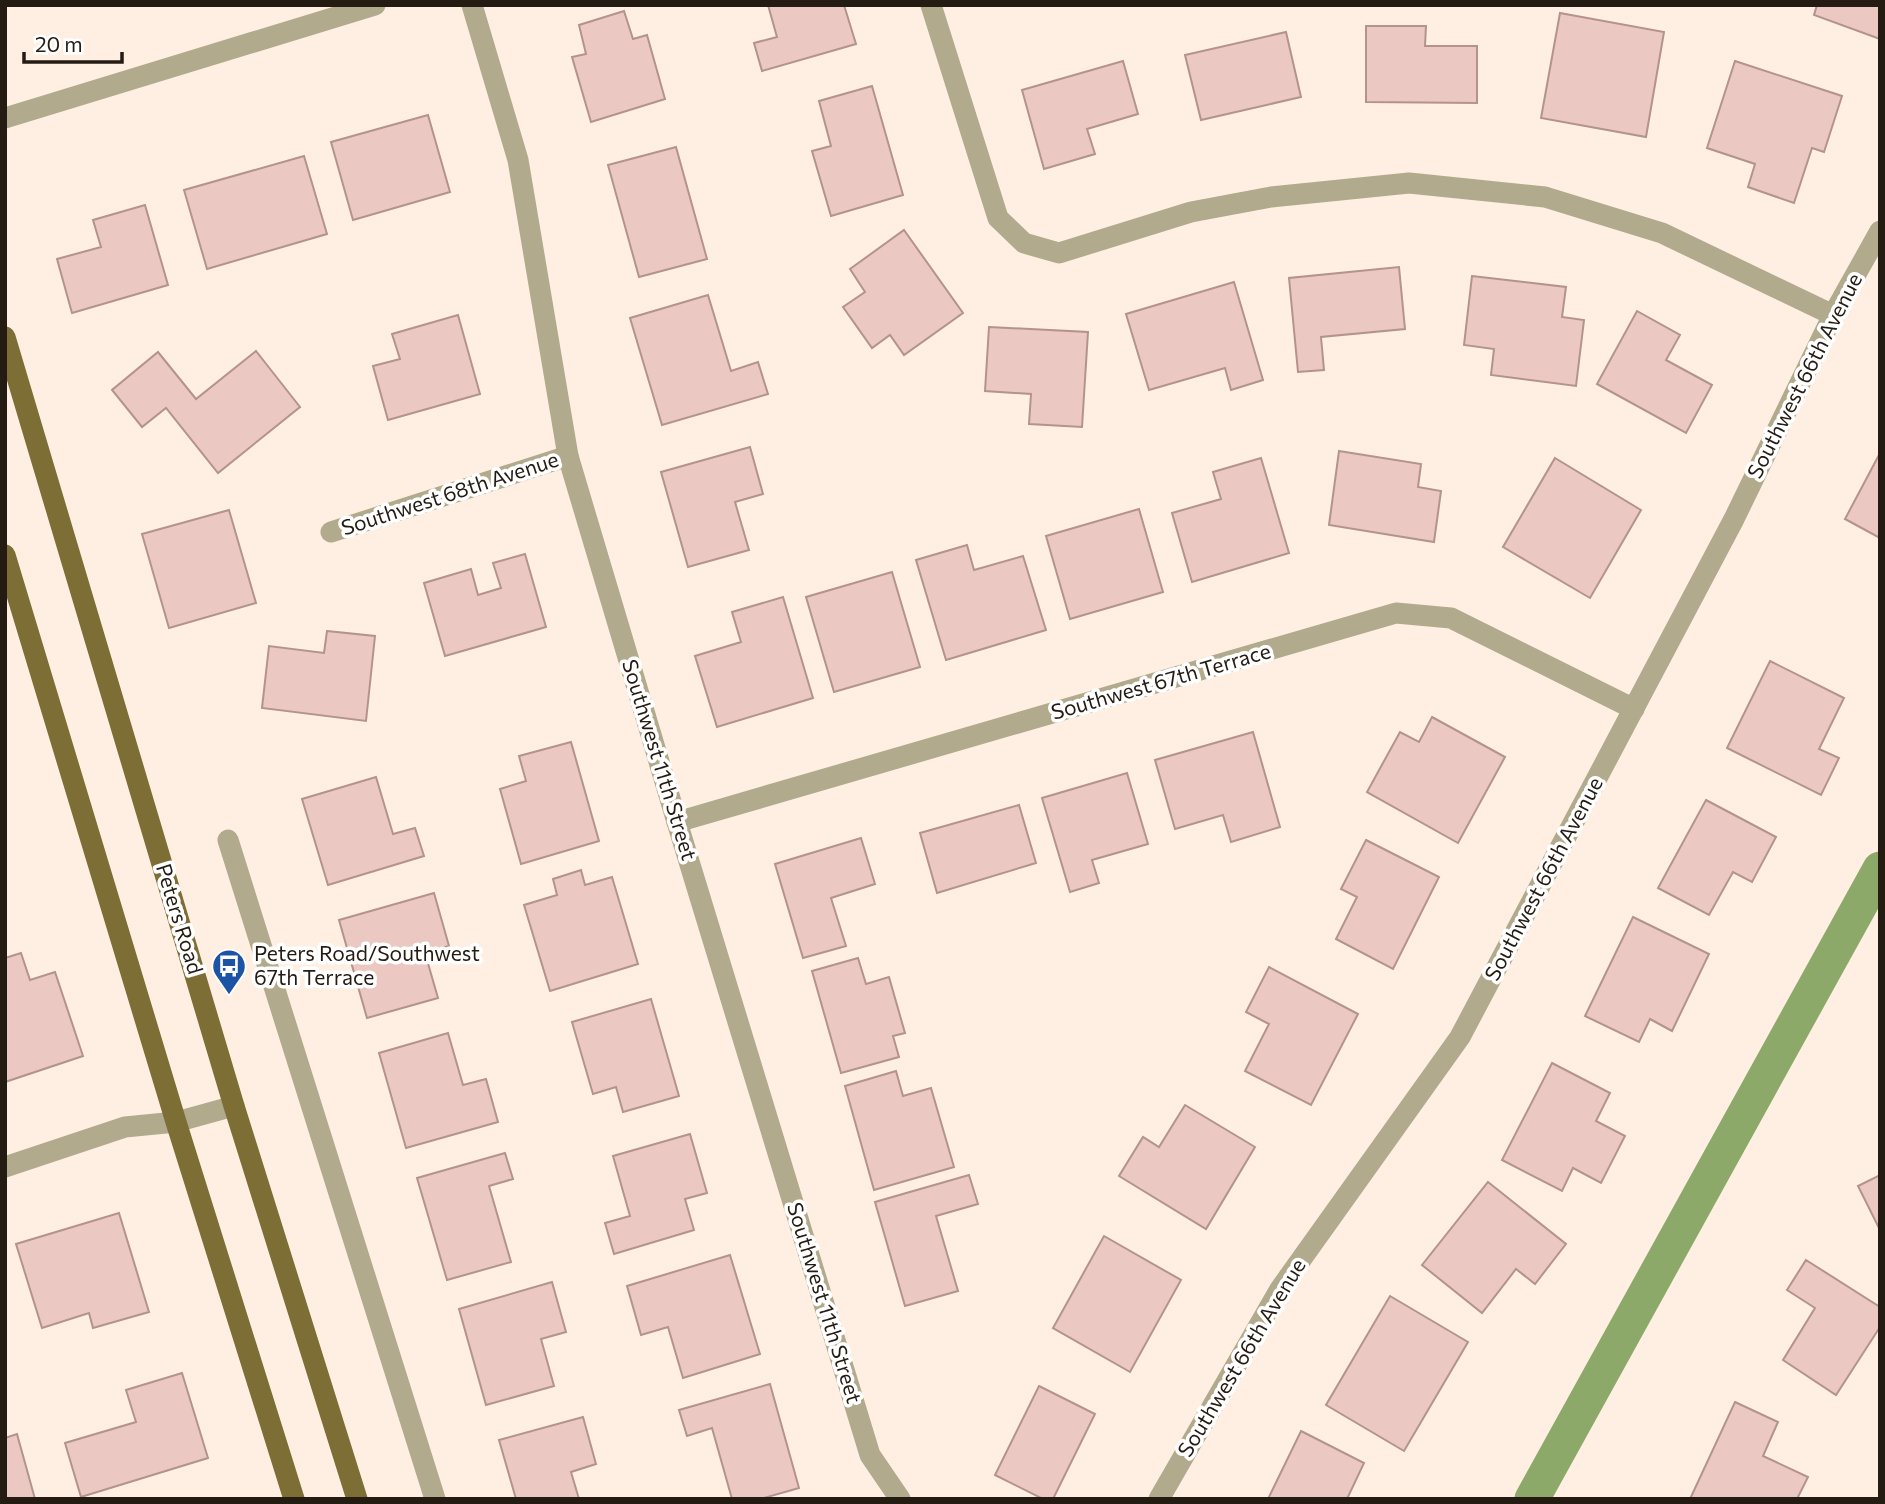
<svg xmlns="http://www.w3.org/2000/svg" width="1885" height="1504" font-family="Commissioner,sans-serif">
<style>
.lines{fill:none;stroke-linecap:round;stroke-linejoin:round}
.canal{stroke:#8ca96a;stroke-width:35}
.building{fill:#ebc8c2;stroke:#b4938d;stroke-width:2}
.minor{stroke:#b1aa8d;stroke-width:21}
.major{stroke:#7c6e35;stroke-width:21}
.labels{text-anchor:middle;stroke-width:7;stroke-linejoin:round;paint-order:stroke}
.street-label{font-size:21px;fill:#241b13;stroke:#fff}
.poi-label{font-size:21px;fill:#241b13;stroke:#fff;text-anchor:start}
</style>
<rect width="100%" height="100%" fill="#ffefe2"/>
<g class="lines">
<path class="canal" d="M1532 1499 1880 869"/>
</g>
<g class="building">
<path d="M768 5H844L856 44 762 71 754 43 777 37Z"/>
<path d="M1817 5H1880V39L1814 15Z"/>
<path d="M624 11 633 39 647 35 665 99 591 122 572 57 586 54 579 25Z"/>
<path d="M1560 13 1664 32 1646 137 1541 118Z"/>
<path d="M1366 26H1426L1425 46H1477V103L1366 102Z"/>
<path d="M1286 32 1301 97 1201 120 1185 55Z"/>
<path d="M1123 61 1138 114 1087 129 1095 154 1044 169 1022 90Z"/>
<path d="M1735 61 1842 96 1824 152 1812 148 1794 203 1748 187 1755 164 1707 148Z"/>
<path d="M872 86 903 195 831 216 812 151 831 146 819 101Z"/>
<path d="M428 115 450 192 353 220 331 142Z"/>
<path d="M676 147 707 259 639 277 608 165Z"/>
<path d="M304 156 327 234 207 269 184 190Z"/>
<path d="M145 205 168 285 72 313 57 259 101 247 93 220Z"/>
<path d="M904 230 963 313 904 355 890 335 872 348 843 307 865 292 850 269Z"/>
<path d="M1399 267 1405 329 1321 337 1324 370 1298 372 1289 278Z"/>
<path d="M1472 276 1566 287 1562 317 1584 320 1576 386 1491 375 1494 349 1464 345Z"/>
<path d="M1234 282 1263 380 1231 390 1225 368 1149 390 1126 314Z"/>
<path d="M708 295 731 371 758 362 768 394 662 425 630 318Z"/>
<path d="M1637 311 1680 335 1666 360 1712 385 1686 433 1597 384Z"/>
<path d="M458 315 480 394 388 420 373 366 400 359 392 334Z"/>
<path d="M989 327 1088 332 1082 427 1029 424 1031 394 985 391Z"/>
<path d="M256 351 300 407 218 473 166 408 142 427 112 390 158 352 196 399Z"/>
<path d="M750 447 763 494 735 502 749 550 688 567 661 472Z"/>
<path d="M1339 451 1421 464 1418 487 1441 491 1434 542 1329 525Z"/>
<path d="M1880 453V538L1845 519Z"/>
<path d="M1261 458 1289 553 1192 582 1172 513 1221 499 1213 472Z"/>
<path d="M1555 458 1641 510 1590 598 1503 547Z"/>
<path d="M1139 509 1163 592 1070 619 1046 536Z"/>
<path d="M229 510 256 603 169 628 142 534Z"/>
<path d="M967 545 974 570 1023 556 1046 630 946 660 916 560Z"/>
<path d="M525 554 546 627 445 656 424 583 471 569 478 595 501 588 493 563Z"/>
<path d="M892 572 920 667 834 692 806 597Z"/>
<path d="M783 597 813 698 717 727 695 656 741 642 732 612Z"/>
<path d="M327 631 375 636 366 721 262 708 269 646 324 653Z"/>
<path d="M1770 661 1844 698 1819 749 1839 758 1821 795 1727 748Z"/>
<path d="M1432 717 1505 757 1458 843 1367 792 1400 732 1419 742Z"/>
<path d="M1253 732 1280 827 1231 842 1223 815 1175 829 1155 760Z"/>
<path d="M571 742 599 841 521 864 500 789 526 781 519 756Z"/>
<path d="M1127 773 1148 844 1092 860 1099 883 1070 892 1042 798Z"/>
<path d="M376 777 393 834 415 828 424 856 328 885 302 799Z"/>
<path d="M1706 800 1776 837 1752 882 1733 872 1709 915 1658 888Z"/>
<path d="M1019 805 1036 863 937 893 920 833Z"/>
<path d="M861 838 875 884 831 898 846 946 803 958 775 864Z"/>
<path d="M1366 840 1439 877 1393 969 1336 939 1357 897 1341 889Z"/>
<path d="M581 870 585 885 612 877 638 964 550 991 524 905 557 895 553 879Z"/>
<path d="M434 893 449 946 425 953 438 998 367 1018 339 920Z"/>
<path d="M1633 917 1709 954 1672 1031 1650 1019 1639 1042 1585 1016Z"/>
<path d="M21 953 30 980 55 972 83 1056 5 1082V958Z"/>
<path d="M858 958 866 984 889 977 905 1033 893 1036 899 1057 841 1073 812 971Z"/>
<path d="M1269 967 1358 1014 1311 1105 1245 1071 1269 1024 1246 1012Z"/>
<path d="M651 999 679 1096 623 1112 616 1087 593 1094 572 1022Z"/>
<path d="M448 1033 463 1085 486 1079 498 1122 406 1148 379 1053Z"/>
<path d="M1552 1063 1610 1093 1596 1121 1625 1136 1601 1183 1573 1168 1562 1191 1502 1160Z"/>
<path d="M896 1071 903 1096 931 1088 954 1167 874 1190 845 1086Z"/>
<path d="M1185 1105 1255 1147 1206 1229 1119 1176 1143 1137 1159 1147Z"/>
<path d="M690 1134 707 1193 685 1199 694 1230 614 1254 605 1223 630 1216 613 1156Z"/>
<path d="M505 1153 513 1179 489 1186 511 1262 447 1280 417 1178Z"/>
<path d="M969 1175 978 1204 936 1216 958 1291 905 1306 875 1202Z"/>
<path d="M1880 1175V1230L1858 1186Z"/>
<path d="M1488 1182 1566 1244 1535 1284 1516 1269 1482 1313 1422 1265Z"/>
<path d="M119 1213 149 1312 93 1328 89 1313 42 1328 16 1244Z"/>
<path d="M1104 1236 1181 1280 1130 1372 1053 1328Z"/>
<path d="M730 1255 760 1354 683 1378 668 1327 641 1335 627 1286Z"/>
<path d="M1806 1260 1880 1307V1327L1836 1395 1783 1360 1815 1308 1787 1290Z"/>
<path d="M552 1282 566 1332 541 1339 554 1386 486 1405 459 1309Z"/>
<path d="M1390 1296 1468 1342 1404 1451 1326 1405Z"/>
<path d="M182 1373 208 1458 81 1497 65 1443 136 1422 126 1390Z"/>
<path d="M770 1384 799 1488 760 1499H732L712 1428 687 1436 679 1410Z"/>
<path d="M1039 1386 1095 1414 1053 1499H1043L995 1475Z"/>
<path d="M1735 1402 1778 1422 1763 1456 1808 1477 1797 1499H1690Z"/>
<path d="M583 1417 596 1464 571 1472 579 1499H516L499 1440Z"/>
<path d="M1301 1431 1364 1463 1347 1499H1268Z"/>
<path d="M17 1434 35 1499H5V1438Z"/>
</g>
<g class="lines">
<g class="minor">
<path d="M472 5 518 160 568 456 677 822 870 1455 900 1499"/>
<path d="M931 5 998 218 1024 243 1059 253 1191 212 1271 197 1409 183 1545 197 1662 233 1833 315"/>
<path d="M5 118 375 5"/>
<path d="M331 532 568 456"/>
<path d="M677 822 1396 613 1451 618 1634 709"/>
<path d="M228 840 435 1499"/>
<path d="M5 1167 125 1127 176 1122 234 1106"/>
<path d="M1159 1499 1280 1289 1460 1037 1734 519 1833 315 1880 231"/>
</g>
<g class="major">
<path d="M5 337 234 1106 357 1499"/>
<path d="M5 555 176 1122 294 1499"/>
</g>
</g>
<defs>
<g id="bus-pin" transform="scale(1.75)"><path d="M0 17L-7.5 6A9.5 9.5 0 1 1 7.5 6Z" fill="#1c53a5" stroke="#fff"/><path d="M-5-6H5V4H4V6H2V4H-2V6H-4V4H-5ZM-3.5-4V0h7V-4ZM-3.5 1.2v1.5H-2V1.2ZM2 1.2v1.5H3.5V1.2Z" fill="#fff"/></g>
</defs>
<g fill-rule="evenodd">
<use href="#bus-pin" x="229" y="966"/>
</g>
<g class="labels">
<g class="street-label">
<text transform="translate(1805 376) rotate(-63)" y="7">Southwest 66th Avenue</text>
<text transform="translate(450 494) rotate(-18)" y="7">Southwest 68th Avenue</text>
<text transform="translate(1161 682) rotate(-16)" y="7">Southwest 67th Terrace</text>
<text transform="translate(659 760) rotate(73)" y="7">Southwest 11th Street</text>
<text transform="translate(1544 879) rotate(-62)" y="7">Southwest 66th Avenue</text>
<text transform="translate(179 919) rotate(73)" y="7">Peters Road</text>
<text transform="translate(824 1303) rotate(73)" y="7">Southwest 11th Street</text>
<text transform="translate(1242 1358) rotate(-59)" y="7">Southwest 66th Avenue</text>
</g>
<g class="poi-label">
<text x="254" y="961">Peters Road/Southwest<tspan x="254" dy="24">67th Terrace</tspan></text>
</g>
</g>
<rect width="1885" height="1504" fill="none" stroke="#241b13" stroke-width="14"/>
<path d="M24 52v10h98v-10" fill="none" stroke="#241b13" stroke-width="3.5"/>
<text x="35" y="52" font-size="21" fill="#241b13" stroke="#ffffff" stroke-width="5" paint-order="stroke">20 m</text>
</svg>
